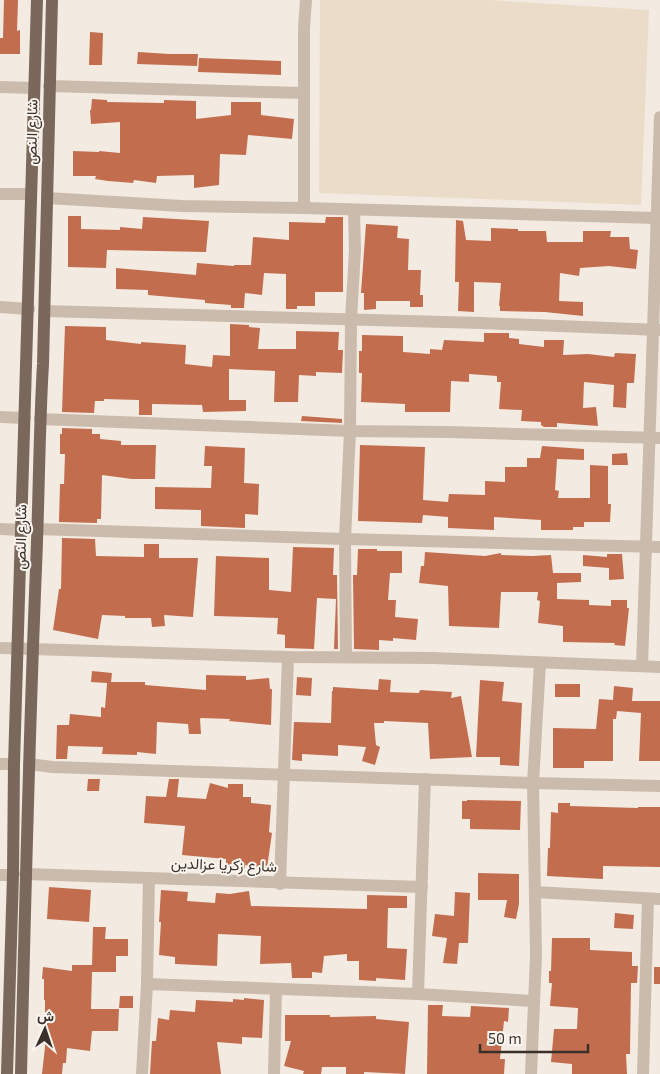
<svg xmlns="http://www.w3.org/2000/svg" width="660" height="1074" font-family="'Exo 2',Vazirmatn,sans-serif">
<style>
.plaza{fill:#eadcc9}
.building{fill:#c36d4f}
.lines{fill:none;stroke-linecap:round;stroke-linejoin:round}
.minor{stroke:#cbbbad;stroke-width:12}
.major{stroke:#7b685d;stroke-width:12}
.labels{text-anchor:middle;stroke-width:4;stroke-linejoin:round;paint-order:stroke}
.street-label{font-size:15px;fill:#3a302b;stroke:#faf5ee}
</style>
<rect width="100%" height="100%" fill="#f3ebe1"/>
<path class="plaza" d="M320 0H490L649 10 641 205 319 193Z"/>
<g class="building">
<path d="M4 0H18L17 31 20 30V54H0V38H3Z"/>
<path d="M90 32 103 33 102 65H89Z"/>
<path d="M138 52 169 54H198L197 66 137 64Z"/>
<path d="M199 58 281 61V75L198 72Z"/>
<path d="M92 99 107 100V102L164 103V100L196 101V119L231 115V102H261V115L294 119 292 139 248 135 246 155 220 154 219 185 194 188V175L157 176 156 183 134 180 133 183 108 181 95 179 96 176H73V151L99 152V151L120 153V122L91 124 90 110H91Z"/>
<path d="M68 216H81V229L120 230V227L142 229 143 217 209 221 206 252 107 250 106 268 68 267Z"/>
<path d="M326 217H343V292H315V306H297V309H286V274L264 273 262 295 245 293 244 308H231V305L205 303V300L148 295V290L116 289V268L196 275 197 263 234 266V265H251L253 237 289 240V222L325 223Z"/>
<path d="M456 220 463 221 466 240 491 241V228L518 229V231H546L547 242H583V231H611L610 237H629L630 249 638 250 636 269 609 266 580 268 579 276 560 273 559 301 583 302V316L545 312 500 311V306H499L501 283 474 282V312L458 311 459 282H455Z"/>
<path d="M366 224 398 226 397 238 409 239 408 270H421L420 295H423V307H410V301H376V309L364 310V293H361Z"/>
<path d="M230 324 249 325V327L260 328 258 349H296V331L339 332 338 350H343L342 373 316 372V376L299 375 298 402H274L275 371 229 369V400H246V411L203 412 202 405 152 404V415H139V400L104 399V401H95L94 413 62 412 65 326 106 327V340L141 344V342L186 345 185 364 212 367 213 355 230 356Z"/>
<path d="M484 333H509V338L519 339V344L544 347V340H564L563 355 588 354 614 357 615 353 636 354 634 383H627L626 408 613 407 614 385 584 382 583 408 596 407 598 426 557 423V427H544L541 425V422L521 421 522 410 499 409 501 382H497V376L469 374V382L451 381 450 412H405V404L361 402 362 373H359V351H362V335L403 336V352L430 354V349L442 350 444 340 484 342Z"/>
<path d="M302 416 342 419V423L301 421Z"/>
<path d="M62 428 92 429V434H100V439L121 441V445H156L155 479H132L102 475 101 519H97V523L59 522 60 484H64L65 454H60V434H62Z"/>
<path d="M360 445 425 447 423 500 448 502 449 494 485 495V481L505 482V467H527V458H540L542 446 584 449V460L557 459 555 490 559 491 558 498H590V465L608 466V504H611L610 522H584V527H573V530H541V520L494 517V530L448 528V517L423 515 422 523 358 521Z"/>
<path d="M205 446 245 448 244 483 259 484 258 515 245 514V528L201 526V510L155 509V487L211 488 212 466H204Z"/>
<path d="M627 453 628 465H612V454Z"/>
<path d="M62 538 95 539 96 556 144 557V544H159V558H198L193 617 164 615 165 626 152 627 151 618H125V616L102 615 98 639 53 630 59 589H61Z"/>
<path d="M293 547 334 548 333 575H337L338 649H334L336 599 317 598 314 649 285 648V635L277 634 278 618 214 616 216 556 269 558V590L291 592Z"/>
<path d="M358 549H377V551H402V573H390L388 600H396L395 617 418 619 416 640 393 638V641L379 640V650L354 649 353 575H357Z"/>
<path d="M425 552 485 556 501 553V555L532 556 551 555 553 573H581V582L557 583V599L589 600V605L611 606V600H627V608H629L625 646 614 645 615 643 563 642V626L538 623 540 601 537 600 538 592H501L499 628 449 626 448 586 419 583 421 566H424Z"/>
<path d="M607 554H622L624 579 609 580V568L583 566V555L607 557Z"/>
<path d="M92 671 112 673 111 682H145V685L206 690V675L246 676V680L269 678 270 689H272L271 725 229 721 230 719 201 718 200 719 201 734H189L188 724 157 722 156 754 137 752V755L102 754 103 747 68 746 67 759H56L57 725H69L70 714 101 717V707L105 708 107 683 91 682Z"/>
<path d="M297 677 312 678 311 696 296 695Z"/>
<path d="M379 679 391 680 390 692 419 693 420 690 452 692 451 698 461 696 472 757 430 759 428 723 384 721V723H374L376 745 380 747 375 765 362 761 366 747 338 745V756L302 754V761L292 760 294 722 331 723 332 691H333V687L378 690Z"/>
<path d="M480 680 504 682 502 701 522 703 519 766 500 765V757H476Z"/>
<rect x="555" y="684" width="25" height="13"/>
<path d="M614 686 633 688 632 701H660V761H639L641 713 617 711 616 719H613V761H584V768H553V728L596 729 599 699 613 700Z"/>
<path d="M88 779H100L99 791H87Z"/>
<path d="M169 779H179L177 797 206 799 210 783 228 788V784H243V797H251V803L271 805 269 832 272 833 267 868 245 865V868H226V859L182 855 185 826 144 823 146 796 166 797Z"/>
<path d="M467 800 521 801 520 830 470 829V819H462V801H467Z"/>
<path d="M558 803H570V806L638 808V807H660V867L603 866V879L547 876 548 848H550L551 812 558 813Z"/>
<path d="M478 873 519 874V904L516 919 504 917 507 900H478Z"/>
<path d="M49 887 91 890 89 922 47 919Z"/>
<path d="M161 890 188 892 187 901 215 903 216 893 230 894 249 891 251 906 367 909V895L407 896V908H388L387 948 407 949 405 980 376 978V981L359 980V961H347V954L324 956 322 973 312 972V978H292L291 963 260 964 261 936 218 934 217 966 175 964V957L159 955 161 922H159Z"/>
<path d="M455 892 470 893 468 943H459L457 964 443 963 447 938 432 936 435 914 454 916Z"/>
<path d="M615 913 634 915 633 929 614 928Z"/>
<path d="M93 927H106L105 939H128V956H116V972H92L91 1009H119L118 1031H92L90 1051 67 1048 66 1063H63L62 1074H42L45 1047V1000H44V979H42L43 967 72 971V965H92Z"/>
<path d="M552 938H590V950L632 952V966H638L637 983H631L630 1054H626L627 1074H572V1064L551 1062 554 1029H577L578 1008 550 1006 552 983H549V971H551Z"/>
<rect x="654" y="967" width="6" height="17"/>
<path d="M120 996H133V1008H119Z"/>
<path d="M244 998 264 1000 262 1038 242 1037V1044L217 1042 221 1074H150L152 1041H156L158 1018 169 1020 170 1010 195 1012 196 1000 233 1002V999L244 1000Z"/>
<path d="M428 1005H443L442 1016 470 1017 471 1006 509 1008 508 1022 504 1021 500 1059H505L504 1074H427Z"/>
<path d="M285 1015H330V1017L376 1016V1019L409 1022 405 1074 364 1072V1074H346V1067H322L321 1074H303L304 1071 284 1066 291 1041H285Z"/>
</g>
<g class="lines">
<g class="minor">
<path d="M49 86 304 93"/>
<path d="M0 87 34 88"/>
<path d="M0 194H31"/>
<path d="M47 198 182 206 304 208 656 218"/>
<path d="M304 208V28L306 0"/>
<path d="M0 307 29 309"/>
<path d="M45 311 481 323 660 330"/>
<path d="M0 417 25 418"/>
<path d="M40 419 350 431 448 432 660 438"/>
<path d="M0 529 22 530"/>
<path d="M37 529 345 539 660 547"/>
<path d="M0 648 288 657 433 658 660 667"/>
<path d="M346 657 345 539 350 431 351 319 355 250 354 210"/>
<path d="M642 666 660 117"/>
<path d="M0 764H14"/>
<path d="M29 764 52 767 533 783 660 786"/>
<path d="M25 874 422 887"/>
<path d="M0 875H13"/>
<path d="M280 884 288 657"/>
<path d="M535 892 660 899"/>
<path d="M147 984 418 994 533 1001"/>
<path d="M418 994 425 779"/>
<path d="M142 1074 147 984 149 878"/>
<path d="M274 1074 276 989"/>
<path d="M531 1074 536 955 533 783 540 663"/>
<path d="M643 1074 648 899"/>
</g>
<g class="major">
<path d="M7 1074 13 875 14 764 37 0"/>
<path d="M21 1074C25 905 29 737 36 568 39 500 39 432 43 364L52 0"/>
</g>
</g>
<g class="labels">
<g class="street-label">
<text transform="translate(32 132) rotate(-89)" y="5">شارع النص</text>
<text transform="translate(21 537) rotate(-89)" y="5">شارع النص</text>
<text transform="translate(224 865) rotate(2)" y="5">شارع زكريا عزالدين</text>
</g>
</g>
<g transform="translate(45 1029) rotate(3)" stroke="#faf5ee" stroke-width="4" paint-order="stroke">
<path d="M0-4L9 19L0 12L-9 19Z" fill="#3a302b"/>
<text y="-8" font-size="14" font-weight="bold" text-anchor="middle" fill="#3a302b">ش</text>
</g>
<path d="M480 1044v8h108v-8" fill="none" stroke="#3a302b" stroke-width="2.5"/>
<text x="488" y="1044" font-size="15" fill="#3a302b" stroke="#faf5ee" stroke-width="4" paint-order="stroke">50 m</text>
</svg>
